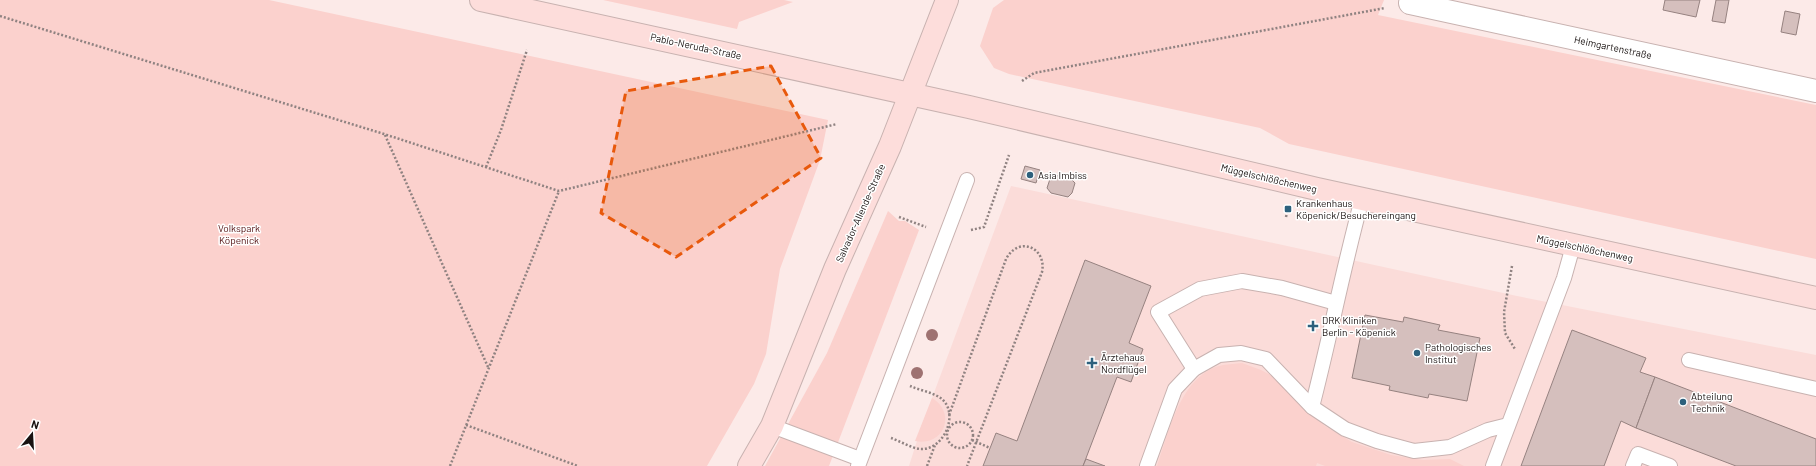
<svg xmlns="http://www.w3.org/2000/svg" width="1816" height="466" font-family="Barlow,sans-serif">
<style>
.built{fill:#fbdcd9}
.green{fill:#fbd1cd}
.building{fill:#d5bfbd;stroke:#968280}
.lines{fill:none;stroke-linecap:round;stroke-linejoin:round}
.lane-casing{stroke:#c8b2b0;stroke-width:16}
.street-casing{stroke:#c8b2b0;stroke-width:24}
.secondary-casing{stroke:#c8b2b0;stroke-width:24}
.path{stroke:#8f8281;stroke-width:2.5;stroke-dasharray:2 2;stroke-linecap:butt}
.lane{stroke:#fff;stroke-width:14}
.street{stroke:#fff;stroke-width:22}
.secondary{stroke:#fddddb;stroke-width:22}
.tree{fill:#9e7271}
.marked{fill:#e8590c;fill-opacity:0.2;stroke:#e8590c;stroke-width:3;stroke-dasharray:8 5;stroke-linejoin:round}
.poi-dot{fill:#2d617d;stroke:#fff;stroke-width:1.5}
.labels{text-anchor:middle;stroke-width:3;stroke-linejoin:round;paint-order:stroke}
.street-label{font-size:10px;fill:#191211;stroke:#fff}
.poi-label{font-size:10px;fill:#191211;stroke:#fff;text-anchor:start}
.park-label{font-size:10px;fill:#510f10;stroke:#fff}
</style>
<rect width="100%" height="100%" fill="#fceae8"/>
<path class="built" d="M1011 186 1517 296 1816 355V466H909L922 425Z"/>
<g class="green">
<path d="M0 0H269L828 120 820 160 780 269 766 354 754 384 707 466H0Z"/>
<path d="M603 0H784L793 2 739 22 737 29Z"/>
<path d="M1004 0H1384L1378 15 1816 105V259L1289 144 1260 128 1009 74 994 68 980 46 993 8Z"/>
<path d="M888 211 899 221H905L919 230 829 466H765L827 353Z"/>
<path d="M1242 363 1261 370 1278 379 1325 426 1352 442 1391 455 1423 460 1450 459 1464 466H1325L1317 463 1316 466H1157C1169 432 1181 373 1223 365 1229 364 1235 364 1242 363Z"/>
<path d="M932 398C957 413 944 447 915 441Z"/>
</g>
<g class="building">
<path d="M1665 0H1700L1696 17 1663 10Z"/>
<path d="M1716 0H1729L1725 23 1712 21Z"/>
<path d="M1785 11 1800 14 1796 35 1781 32Z"/>
<path d="M1025 166 1040 170 1036 183 1021 179Z"/>
<path d="M1054 175 1071 179 1075 183 1072 193 1068 197 1051 193 1047 188 1050 179Z"/>
<path d="M1085 260 1151 286 1129 343 1143 349 1131 382 1117 377 1083 466H983L996 433 1017 441Z"/>
<path d="M1365 315 1403 322 1404 317 1440 325 1438 330 1480 338 1467 401 1429 394 1428 398 1389 390 1390 386 1352 378Z"/>
<path d="M1572 330 1646 358 1640 372 1655 377 1636 428 1621 421 1604 466H1521Z"/>
<path d="M1655 377 1816 439V466H1736L1636 428Z"/>
<path d="M1086 459 1105 466H1083Z"/>
</g>
<g class="lines">
<g class="lane-casing">
<g id="lane">
<path d="M1689 360 1816 389"/>
<path d="M1194 369 1158 312 1200 289 1242 281 1282 288 1336 303"/>
<path d="M1312 407C1330 338 1343 268 1362 199"/>
<path d="M772 426 860 459"/>
<path d="M858 466 967 180"/>
<path d="M1147 466 1175 389 1194 369 1219 355 1241 353 1266 359 1312 407 1345 429 1377 441 1414 451 1450 447 1488 430 1508 425"/>
<path d="M1493 466 1564 278 1573 246"/>
<path d="M1633 466 1638 454 1670 466"/>
</g>
</g>
<g class="street-casing">
<path id="street" d="M1411 0 1410 3 1816 91"/>
</g>
<g class="secondary-casing">
<g id="secondary">
<path d="M481 0 969 107 1317 189 1816 298"/>
<path d="M749 466 772 426 835 269 890 146 947 0"/>
</g>
</g>
<g class="path">
<path d="M0 16 384 134 559 191 837 124"/>
<path d="M1022 81 1034 73 1385 8"/>
<path d="M385 135 488 367"/>
<path d="M486 167 501 130 527 50"/>
<path d="M899 217 926 227"/>
<path d="M1286 217 1288 209"/>
<path d="M971 230 984 227 1009 155"/>
<path d="M1512 266 1504 312 1505 333 1515 349"/>
<path d="M949 415 1006 259C1019 235 1047 248 1042 272L967 466"/>
<circle cx="960" cy="435" r="13"/>
<path d="M466 425 578 466"/>
<path d="M891 438C900 441 911 448 920 449 945 451 961 410 939 397 931 392 919 390 910 386"/>
<path d="M972 440 990 448"/>
<path d="M450 466 559 191"/>
<path d="M927 466 935 445"/>
</g>
<use href="#lane" class="lane"/>
<use href="#street" class="street"/>
<use href="#secondary" class="secondary"/>
</g>
<g class="tree">
<circle cx="932" cy="335" r="6"/>
<circle cx="917" cy="373" r="6"/>
</g>
<path class="marked" d="M771 66 821 158 676 257 601 213 626 91Z"/>
<g class="poi-dot">
<circle cx="1030" cy="175" r="4"/>
<rect x="1284" y="205" width="8" height="8" rx="2"/>
<path d="M1311 320h4v4h4v4h-4v4h-4v-4h-4v-4h4z"/>
<circle cx="1417" cy="353" r="4"/>
<path d="M1090 357h4v4h4v4h-4v4h-4v-4h-4v-4h4z"/>
<circle cx="1683" cy="402" r="4"/>
</g>
<g class="labels">
<g class="street-label">
<text transform="translate(696 46) rotate(12)" y="4">Pablo-Neruda-Straße</text>
<text transform="translate(1613 47) rotate(12)" y="4">Heimgartenstraße</text>
<text transform="translate(1269 178) rotate(13)" y="4">Müggelschlößchenweg</text>
<text transform="translate(860 213) rotate(-66)" y="4">Salvador-Allende-Straße</text>
<text transform="translate(1585 248) rotate(12)" y="4">Müggelschlößchenweg</text>
</g>
<g class="poi-label">
<text x="1038" y="179">Asia Imbiss</text>
<text x="1296" y="207">Krankenhaus<tspan x="1296" dy="12">Köpenick/Besuchereingang</tspan></text>
<text x="1322" y="324">DRK Kliniken<tspan x="1322" dy="12">Berlin - Köpenick</tspan></text>
<text x="1425" y="351">Pathologisches<tspan x="1425" dy="12">Institut</tspan></text>
<text x="1101" y="361">Ärztehaus<tspan x="1101" dy="12">Nordflügel</tspan></text>
<text x="1691" y="400">Abteilung<tspan x="1691" dy="12">Technik</tspan></text>
</g>
<g class="park-label">
<text x="239" y="232">Volkspark<tspan x="239" dy="12">Köpenick</tspan></text>
</g>
</g>
<g transform="translate(32 434) rotate(18)" stroke="#ffffff" stroke-width="3" paint-order="stroke">
<path d="M0-3L7 15L0 10L-7 15Z" fill="#191211"/>
<text y="-6" font-size="11" font-weight="bold" text-anchor="middle" fill="#191211">N</text>
</g>
</svg>
